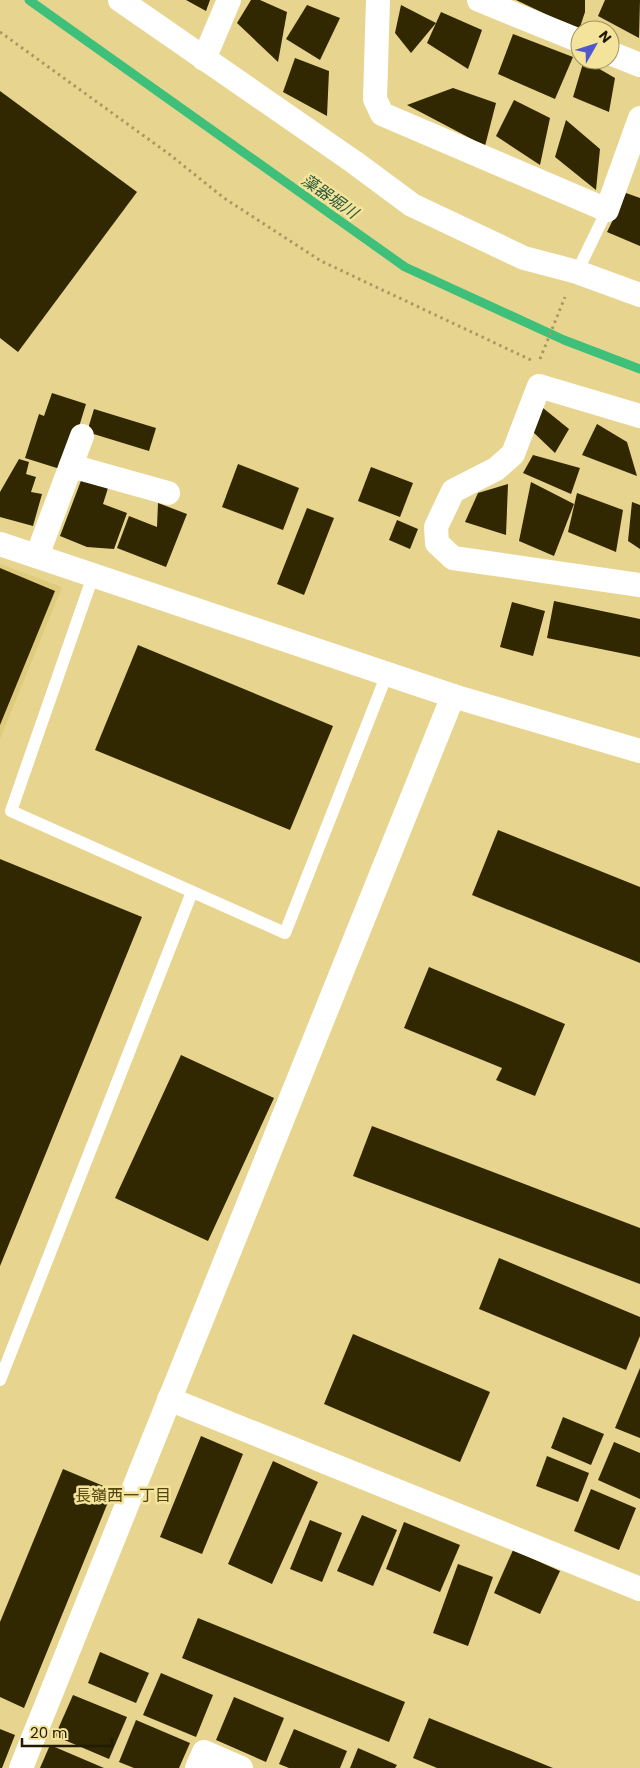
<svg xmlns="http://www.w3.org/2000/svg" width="640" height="1768" font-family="Poppins,'Noto Sans JP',sans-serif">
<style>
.built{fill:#dfcb7c}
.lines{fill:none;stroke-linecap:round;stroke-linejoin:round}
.stream{stroke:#3ebf7a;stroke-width:9}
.building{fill:#312700}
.path{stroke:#a89961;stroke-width:3;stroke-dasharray:2.5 4;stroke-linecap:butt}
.lane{stroke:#fff;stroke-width:12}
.street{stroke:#fff;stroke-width:24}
.labels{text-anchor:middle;stroke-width:5;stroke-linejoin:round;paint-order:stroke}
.water-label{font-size:16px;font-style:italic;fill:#295a3d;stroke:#f4e39b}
.neighbourhood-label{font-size:16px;fill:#51440c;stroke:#f4e39b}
</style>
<rect width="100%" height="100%" fill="#e7d58f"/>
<path class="built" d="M0 564 62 587 0 739Z"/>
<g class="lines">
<path class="stream" d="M29 0 405 267 564 340 640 369"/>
</g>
<g class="building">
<path d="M186 0H210L206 11Z"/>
<path d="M251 0H260L287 12 278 62 237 23Z"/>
<path d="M516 0H585V12L579 30Z"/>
<path d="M605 0H640L639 38 598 16Z"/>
<path d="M307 5 340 18 320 60 286 39Z"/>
<path d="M401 5 436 23 411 53 395 33Z"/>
<path d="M441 12 482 30 468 69 427 43Z"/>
<path d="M513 34 573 57 555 99 498 74Z"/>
<path d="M295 58 329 71 327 116 283 92Z"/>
<path d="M584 60 615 78 609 112 573 97Z"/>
<path d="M453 88 496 103 485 146 407 105Z"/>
<path d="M0 91 137 192 18 352 0 338Z"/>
<path d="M514 100 550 118 540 165 496 136Z"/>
<path d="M566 120 600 149 596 190 555 157Z"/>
<path d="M626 193 640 198V246L607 232Z"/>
<path d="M52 393 86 404 78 430 73 428 60 469 25 458 39 414 44 416Z"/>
<path d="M543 408 569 429 555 453 532 431Z"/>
<path d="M94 409 156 428 149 451 87 432Z"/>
<path d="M597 424 627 442 637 476 582 455Z"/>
<path d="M533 455 580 468 571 494 523 473Z"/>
<path d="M19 459 29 462 26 474 36 477 31 492 42 494 33 526 0 517V492Z"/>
<path d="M238 464 299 488 283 530 222 507Z"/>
<path d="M371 467 413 483 400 517 358 501Z"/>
<path d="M82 478 108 488 103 504 127 513 114 549 87 547 60 536Z"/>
<path d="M531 482 574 504 554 556 519 541Z"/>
<path d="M508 484 506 535 465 522 478 493Z"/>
<path d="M577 493 623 510 616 552 568 532Z"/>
<path d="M632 502 640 505V549L628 541Z"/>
<path d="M158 503 187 514 166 567 117 548 129 516 157 527Z"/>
<path d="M307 508 334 518 304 595 277 584Z"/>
<path d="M397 520 418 529 410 549 389 540Z"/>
<path d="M0 568 55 591 0 725Z"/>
<path d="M554 601 640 619V657L547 638Z"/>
<path d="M512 602 545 611 533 656 500 647Z"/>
<path d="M138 645 333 726 290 830 95 750Z"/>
<path d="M498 830 640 887V963L472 895Z"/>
<path d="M0 859 142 917 0 1266Z"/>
<path d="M429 967 565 1024 535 1096 496 1080 502 1068 404 1028Z"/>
<path d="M181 1055 274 1098 208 1241 115 1198Z"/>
<path d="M372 1126 640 1228V1284L353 1176Z"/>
<path d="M499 1258 640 1317V1336L626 1370 479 1309Z"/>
<path d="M353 1334 490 1392 460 1462 324 1404Z"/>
<path d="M640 1368V1438L615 1428Z"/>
<path d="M563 1417 604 1434 591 1465 551 1448Z"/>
<path d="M201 1436 243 1454 202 1554 160 1537Z"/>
<path d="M614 1442 640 1453V1499L598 1480Z"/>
<path d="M547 1456 589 1473 578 1502 536 1486Z"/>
<path d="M273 1461 318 1482 272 1584 228 1564Z"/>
<path d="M63 1469 113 1490 24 1708 0 1697V1622Z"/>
<path d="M591 1489 636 1508 619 1550 574 1531Z"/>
<path d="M362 1515 397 1530 373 1586 337 1571Z"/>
<path d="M310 1520 342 1533 322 1582 290 1569Z"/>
<path d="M404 1522 460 1545 440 1592 386 1569Z"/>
<path d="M513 1550 560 1571 540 1614 494 1593Z"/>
<path d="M458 1564 493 1577 468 1646 433 1633Z"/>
<path d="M198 1618 405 1702 389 1742 182 1658Z"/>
<path d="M100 1652 149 1673 136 1703 88 1683Z"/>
<path d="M161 1673 213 1695 196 1737 143 1715Z"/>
<path d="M73 1695 127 1717 109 1759 55 1736Z"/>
<path d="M234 1697 284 1718 266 1762 216 1740Z"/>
<path d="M429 1718 553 1768H437L413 1758Z"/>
<path d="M136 1720 190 1743 179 1768H134L119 1762Z"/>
<path d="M0 1729 15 1735 2 1768H0Z"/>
<path d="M294 1729 347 1751 340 1768H289L279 1764Z"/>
<path d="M50 1745 104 1768H40Z"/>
<path d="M358 1748 397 1765 395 1768H350Z"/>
</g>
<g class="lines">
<g class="path">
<path d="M0 32 169 154 224 198 321 261 531 360"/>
<path d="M540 359 565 297"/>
</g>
<g class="lane">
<path d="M577 272 607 210"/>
<path d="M93 576 11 811 285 933 387 674"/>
<path d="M0 1380 192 892"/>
</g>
<g class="street">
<path d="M120 0 354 162 412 205 524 258 577 272 640 295"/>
<path d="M378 0 375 99 382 114 607 210 640 118"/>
<path d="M479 0 580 41"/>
<path d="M610 53 640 65"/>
<path d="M204 59 229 0"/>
<path d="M640 416 539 386 513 454 496 469 453 491 436 527 437 543 453 558 640 585"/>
<path d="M71 466 168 493"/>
<path d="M0 544 453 696 640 751"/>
<path d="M37 556 82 436"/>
<path d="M169 1399 640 1589"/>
<path d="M21 1768 453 696"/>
<path d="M197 1768 204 1752 241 1768"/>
</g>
</g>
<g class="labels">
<g class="water-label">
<text transform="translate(330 196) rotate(35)" y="6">藻器堀川</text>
</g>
<g class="neighbourhood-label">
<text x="123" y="1501">長嶺西一丁目</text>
</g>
</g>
<g transform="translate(595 45) rotate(51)"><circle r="24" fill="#f4e39b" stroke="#a0935d"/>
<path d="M0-4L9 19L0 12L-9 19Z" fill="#5057cd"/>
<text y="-8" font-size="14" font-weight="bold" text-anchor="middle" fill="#221b00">N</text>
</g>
<path d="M22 1738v8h90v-8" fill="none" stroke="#221b00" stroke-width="2.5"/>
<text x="30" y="1738" font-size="15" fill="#221b00" stroke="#f4e39b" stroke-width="4" paint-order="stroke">20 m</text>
</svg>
